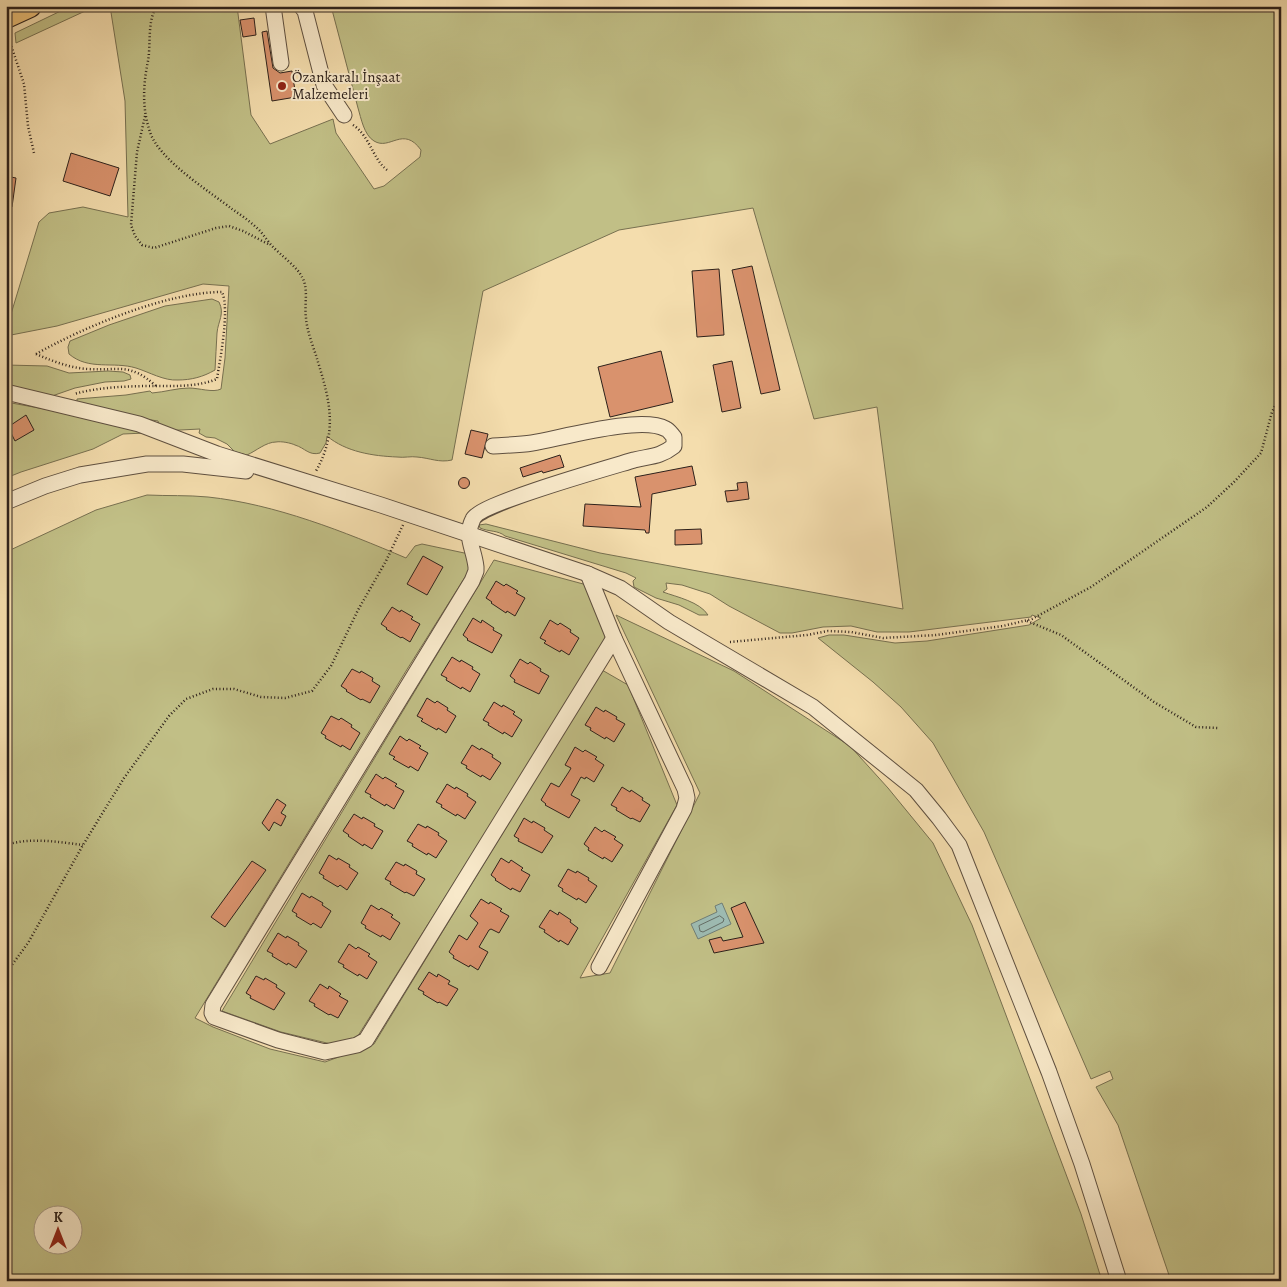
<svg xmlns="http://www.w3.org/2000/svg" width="1287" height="1287" font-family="Alegreya,serif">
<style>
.green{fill:#c1bf86;stroke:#777050;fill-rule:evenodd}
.water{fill:#9dbab1;stroke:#707d75}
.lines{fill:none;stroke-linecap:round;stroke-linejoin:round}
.shore{stroke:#656e66;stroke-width:1}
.building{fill:#d9926d;stroke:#2d211b}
.minor-casing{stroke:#5f5040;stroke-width:17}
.highway-casing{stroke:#2d211b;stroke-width:24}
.path{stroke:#2d211b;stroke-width:2.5;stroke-dasharray:1 2.5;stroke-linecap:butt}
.minor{stroke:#f8e9ca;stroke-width:15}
.highway{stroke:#eabe76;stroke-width:22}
.poi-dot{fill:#8f2418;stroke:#f8e9ca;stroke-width:2}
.labels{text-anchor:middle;stroke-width:4;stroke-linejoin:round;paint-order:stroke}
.poi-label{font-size:15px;fill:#2d211b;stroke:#f8e9ca;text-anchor:start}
</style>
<rect width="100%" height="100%" fill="#f4ddad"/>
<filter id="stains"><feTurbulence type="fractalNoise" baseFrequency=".004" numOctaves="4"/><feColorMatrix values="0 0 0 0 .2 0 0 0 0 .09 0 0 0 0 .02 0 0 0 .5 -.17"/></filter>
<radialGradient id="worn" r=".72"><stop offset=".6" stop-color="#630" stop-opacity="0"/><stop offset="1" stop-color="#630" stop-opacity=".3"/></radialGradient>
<g class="green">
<path d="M71 6H96L16 43 15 33Z"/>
<path d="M110 6H237L251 115 270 144 333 119 336 133 374 189 384 186 420 157 421 150C403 125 390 151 374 141 364 135 361 118 358 108L331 6H1281V1281H1171L1118 1125 1096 1087 1113 1079 1110 1071 1091 1079 984 832 933 743 901 707 873 682 818 638 829 635H844L895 643 927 641 1029 625 1041 618 1032 615 1031 617 909 632H877L851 626 823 627 792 633H780L729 606 710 594 682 585 666 583 667 589 663 592C677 597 700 602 708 615H699L679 605 656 598 634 587 633 581 636 578 626 573 505 536C498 530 489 532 480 528L479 525 486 524 600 553 903 609 877 407 814 419 753 208 619 230 483 291 452 460C439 463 430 458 417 457 411 456 404 458 397 457 373 456 346 452 327 436L326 443 320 453C309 456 305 448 295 445 291 443 281 441 276 442 266 442 256 451 247 455L235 452 227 444 215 438 206 437 199 433 200 429 161 431 158 421 132 417 79 403 77 401V399L126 395 150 391 152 393C165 392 177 388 189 388 199 388 213 393 221 389L225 358 229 286 203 284 57 326 6 336V316L11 314 39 222 49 213 83 207 128 217 125 101Z"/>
<path d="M212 299 219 302C225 314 218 321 217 333 216 345 216 358 215 370 203 377 191 380 178 380 164 381 149 372 136 368 113 361 89 371 69 354L68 347 70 341 109 325 165 306Z"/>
<path d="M6 365 47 366 69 373 108 371 123 372 130 375 131 379 124 381 105 382 75 388 52 396 6 386Z"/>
<path d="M6 402 50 410 145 433 123 434 93 449 21 472 6 478Z"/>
<path d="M147 495C167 496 188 495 208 497 275 504 345 532 406 558L415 546 422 544 469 554 472 566 406 671 195 1018 213 1027 270 1049 325 1062 374 1044 602 670 628 685 677 805 580 978 610 973 700 793 616 615 734 671 850 746 888 788 933 843 972 925 1081 1214 1102 1281H6V552L96 510ZM42 1214H72V1244H42Z"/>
<path d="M494 560 587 585 607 639 356 1039 331 1044 281 1032 222 1011Z"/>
</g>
<path class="water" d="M722 903 731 924 698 939 691 924 717 912 715 906Z"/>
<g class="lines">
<path class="shore" d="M720 916 724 919 723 922 703 932 700 931 699 926Z"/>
</g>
<g class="building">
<path d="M254 18 256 35 243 37 240 20Z"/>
<path d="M267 31 273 68 280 73 292 71 296 97 272 101 262 32Z"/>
<path d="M71 153 119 168 110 196 63 181Z"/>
<path d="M6 176 16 178 12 207 6 206Z"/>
<path d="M752 266 780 390 761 394 732 270Z"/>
<path d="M719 269 724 335 697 337 692 271Z"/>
<path d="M661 351 673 402 610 417 598 367Z"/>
<path d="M732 361 741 408 722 412 713 365Z"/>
<path d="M26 415 34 430 15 441 8 427Z"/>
<path d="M471 430 488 434 482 458 465 454Z"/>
<path d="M560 455 564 467 543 473 542 471 523 477 520 468Z"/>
<path d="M692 466 696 485 652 494 649 533H646L645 530 583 526 585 504 641 507 635 477Z"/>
<circle cx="464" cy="483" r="5.5"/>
<path d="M747 482 749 499 727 502 725 491 738 490 737 483Z"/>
<path d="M701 529 702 544 675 545V530Z"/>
<path d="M423 556 443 567 427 595 407 584Z"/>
<path d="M496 581 504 586 506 584 518 591 516 593 525 598 515 616 507 611 506 613 491 603 492 602 486 598Z"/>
<path d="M392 607 400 612 401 610 413 617 411 619 420 624 410 642 402 637 401 638 386 629 387 628 381 624Z"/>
<path d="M473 618 481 623 482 620 494 628 493 630 502 635 492 653 467 640 468 639 463 635Z"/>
<path d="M550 620 558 625 560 623 571 630 570 632 579 638 569 655 561 650 560 652 544 643 546 641 540 638Z"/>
<path d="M452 657 460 662 461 660 473 667 472 669 480 674 470 692 462 687 461 689 446 680 447 678 441 675Z"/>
<path d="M520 659 528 664 530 662 541 669 540 671 549 676 539 694 514 682 515 680 510 676Z"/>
<path d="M352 669 360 673 361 671 373 678 372 681 380 686 370 703 362 699 361 700 346 691 347 690 341 686Z"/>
<path d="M427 698 435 703 437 701 448 708 447 710 456 716 446 733 438 728 437 730 421 721 423 719 417 716Z"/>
<path d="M494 702 502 707 503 705 515 712 513 714 522 720 512 737 504 732 503 734 488 725 489 723 483 720Z"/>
<path d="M596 707 604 712 605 710 617 717 616 719 625 724 614 742 606 737 605 739 590 730 591 728 585 725Z"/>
<path d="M331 716 339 720 341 718 352 725 351 727 360 733 350 750 342 745 341 747 325 738 326 736 321 733Z"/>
<path d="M400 736 407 741 409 739 421 746 419 748 428 753 418 771 410 766 409 768 393 759 395 757 389 754Z"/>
<path d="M472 745 480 750 481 748 493 755 492 757 501 763 490 780 482 775 481 777 466 768 467 766 461 763Z"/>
<path d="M575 747 583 752 585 750 597 757 595 759 604 765 594 782 586 777 585 779 581 777 571 795 580 800 569 818 545 805 546 804 541 800 551 783 559 787 570 770 571 768 565 765Z"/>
<path d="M376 774 383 779 385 777 397 784 395 786 404 791 394 809 386 804 385 806 370 797 371 795 365 792Z"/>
<path d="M447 784 455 789 456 787 468 794 467 796 476 802 465 819 457 814 456 816 441 807 442 805 436 802Z"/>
<path d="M622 787 630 792 631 790 643 798 642 800 650 805 640 822 632 818 631 819 616 810 617 808 611 805Z"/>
<path d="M277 799 286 805 281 813 286 816 281 826 274 822 269 831 262 823Z"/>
<path d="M354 814 362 819 363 817 375 824 374 826 383 831 372 849 364 844 363 846 348 836 349 835 343 831Z"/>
<path d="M524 818 532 823 533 821 545 828 544 830 553 836 542 853 518 841 519 839 514 836Z"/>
<path d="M418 824 426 828 427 826 439 833 438 835 447 841 436 858 428 853 427 855 412 846 413 844 407 841Z"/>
<path d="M595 827 602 832 604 830 616 837 614 839 623 845 612 862 604 857 603 859 588 850 589 848 584 844Z"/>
<path d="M329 855 337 860 338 858 350 865 349 867 358 873 347 890 340 885 338 887 323 878 324 876 319 873Z"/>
<path d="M501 858 509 863 511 860 523 868 521 870 530 875 520 892 512 888 511 890 495 880 496 879 491 875Z"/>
<path d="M252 861 266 870 225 927 211 917Z"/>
<path d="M396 862 404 866 405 864 417 871 416 874 425 879 414 896 406 892 405 893 390 884 391 882 385 879Z"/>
<path d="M568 869 576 873 577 871 589 878 588 880 597 886 586 903 578 898 577 900 562 891 563 889 558 886Z"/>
<path d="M302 893 310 898 311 896 323 903 322 905 331 911 321 928 313 923 311 925 296 916 297 914 292 911Z"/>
<path d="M481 899 489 904 490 902 502 909 500 911 509 916 499 933 491 929 489 930 479 947 488 952 478 970 470 965 469 967 453 958 454 956 449 952 459 935 467 940 478 923 470 916Z"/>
<path d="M745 902 764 943 714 953 709 940 721 937 723 941 743 937 731 908Z"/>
<path d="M371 905 379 910 381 908 393 915 391 917 400 923 390 940 382 935 381 937 365 928 366 926 361 923Z"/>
<path d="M550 910 558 915 559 912 571 920 570 922 578 928 568 945 560 940 559 942 544 932 545 930 539 927Z"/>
<path d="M278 933 286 938 287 936 299 943 298 945 307 951 296 968 288 963 287 965 272 956 273 954 267 951Z"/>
<path d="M349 944 356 949 358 947 370 954 368 956 377 962 367 979 359 974 358 976 343 967 344 965 338 962Z"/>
<path d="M429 972 437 977 438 974 450 981 448 984 458 989 447 1006 439 1002 438 1003 423 994 424 992 418 989Z"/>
<path d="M256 976 264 980 265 978 277 985 276 987 285 993 274 1010 250 998 251 996 246 993Z"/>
<path d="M320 984 328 989 329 986 341 994 339 996 348 1001 338 1018 330 1014 329 1015 314 1006 315 1004 309 1001Z"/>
</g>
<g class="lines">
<g class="minor-casing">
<g id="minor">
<path d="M273 6 281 63"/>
<path d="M301 6 305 11 324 85 344 115"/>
<path d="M6 392 139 424 217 454 381 505 588 574 620 588 669 622 813 707 916 790 939 818 959 845 1049 1072 1082 1164 1119 1281"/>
<path d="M493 446C506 445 520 445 532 443 562 438 641 415 666 429 669 430 672 435 674 437V446C660 457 651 456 634 460 611 467 479 504 473 519 464 537 474 548 476 567V571L472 581 213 1005 212 1013 214 1017 278 1040 325 1052 357 1045 366 1040 614 638"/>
<path d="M6 502 45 486 80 475 147 464H183L246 471"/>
<path d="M588 574 614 638 685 789 687 798 684 809 599 967"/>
</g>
</g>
<g class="highway-casing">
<path id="highway" d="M6 17 30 6"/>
</g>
<g class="path">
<path d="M157 6C147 20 151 45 148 61 143 85 142 109 150 132 159 160 209 191 232 209 241 215 251 222 259 230 264 235 268 242 273 247 280 254 299 269 302 277 309 289 304 305 306 318 307 332 314 348 318 362 330 401 338 432 316 471"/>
<path d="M7 33 24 84 28 126 34 153"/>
<path d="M145 116 137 152 131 225 135 236 142 245 154 248 216 228 229 226 243 231 270 245"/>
<path d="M353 125C370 136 372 158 387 170"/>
<path d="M36 354C84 327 167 292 222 292 230 310 220 359 217 379 197 387 176 386 155 386 129 386 99 387 74 394"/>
<path d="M36 354C52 361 70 368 88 369 120 371 129 362 156 386"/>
<path d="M1027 621 1061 635 1154 702 1196 727 1218 728"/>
<path d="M730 642 807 635 828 631 851 632 883 638 936 635 1003 626 1032 619 1091 587 1207 507 1234 482 1261 453 1272 412 1281 394"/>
<path d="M6 845C30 837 59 842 83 845"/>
<path d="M6 973 28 943 83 845 124 778 169 716 186 699 213 689H234L261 697 285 698 312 691 331 666 358 610 386 561 403 525"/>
</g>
<use href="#minor" class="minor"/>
<use href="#highway" class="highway"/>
</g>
<circle class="poi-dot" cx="282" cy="86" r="5"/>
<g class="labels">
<g class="poi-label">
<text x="292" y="82">Özankaralı İnşaat<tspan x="292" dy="17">Malzemeleri</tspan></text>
</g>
</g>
<rect width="1287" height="1287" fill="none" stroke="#f4ddad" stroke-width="25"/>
<rect x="8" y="8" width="1272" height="1272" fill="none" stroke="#2d211b" stroke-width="2.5"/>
<rect x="12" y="12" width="1262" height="1262" fill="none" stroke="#2d211b"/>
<g transform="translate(58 1230)"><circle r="24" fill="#f8e9ca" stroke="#a79984"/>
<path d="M0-4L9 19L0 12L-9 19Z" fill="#8f2418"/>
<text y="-8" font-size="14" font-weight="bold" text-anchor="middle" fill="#2d211b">K</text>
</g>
<rect width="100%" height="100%" filter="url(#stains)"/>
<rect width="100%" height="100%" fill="url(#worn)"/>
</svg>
